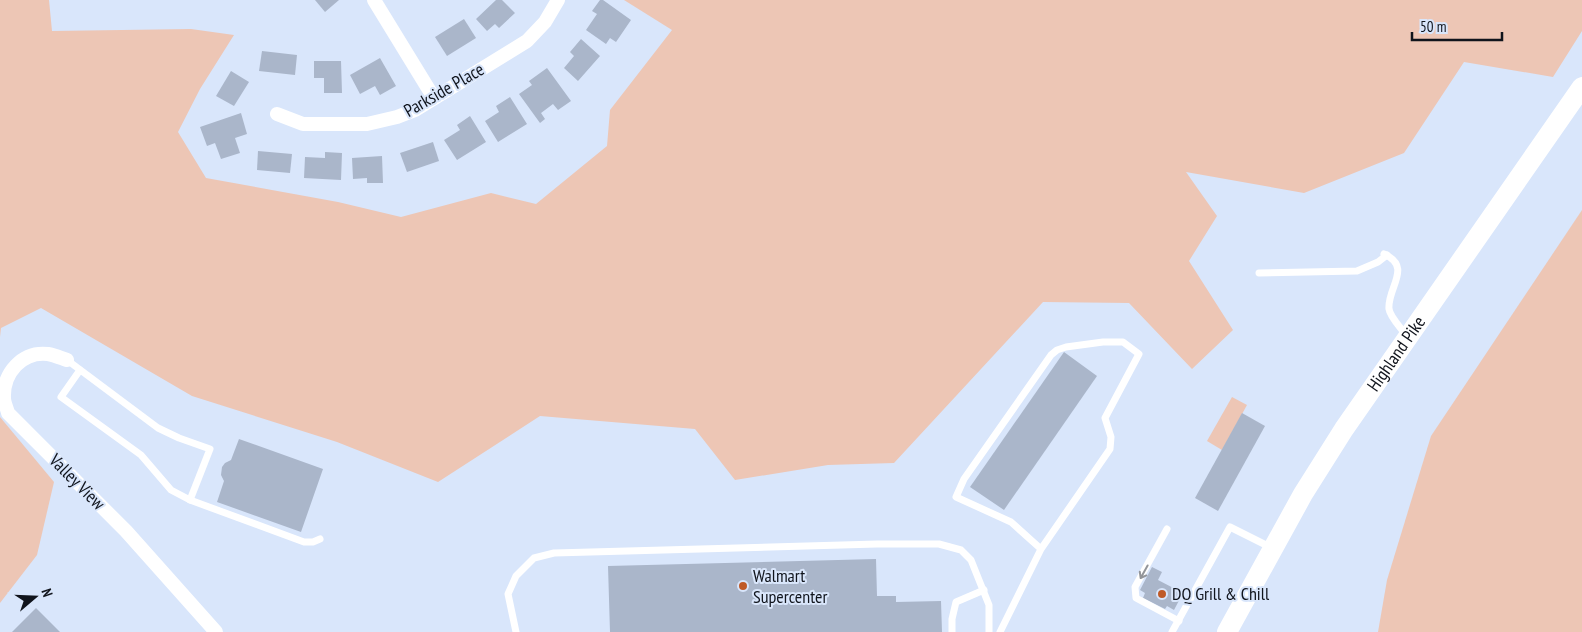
<svg xmlns="http://www.w3.org/2000/svg" width="1582" height="632" font-family="'PT Sans Narrow',sans-serif">
<style>
.green{fill:#edc6b5}
.building{fill:#aab6ca}
.lines{fill:none;stroke-linecap:round;stroke-linejoin:round}
.service{stroke:#fff;stroke-width:7}
.minor{stroke:#fff;stroke-width:14}
.secondary{stroke:#fff;stroke-width:20}
.oneway{stroke:#939599}
.poi-dot{fill:#bf5a27;stroke:#d9e6fb;stroke-width:2}
.labels{text-anchor:middle;stroke-width:4;stroke-linejoin:round;paint-order:stroke}
.street-label{font-size:18px;fill:#10141c;stroke:#d9e6fb}
.poi-label{font-size:18px;fill:#10141c;stroke:#d9e6fb;text-anchor:start}
</style>
<rect width="100%" height="100%" fill="#d9e6fb"/>
<g class="green">
<path d="M0 0H49L52 31 191 29 234 35 200 89 178 132 206 178 338 202 401 217 491 193 536 204 607 146 610 110 672 30 624 0H1582V31L1553 77 1464 62 1404 153 1304 193 1186 172 1217 216 1189 261 1233 330 1192 369 1129 303 1043 302 894 463 828 465 735 480 695 429 540 416 438 482 337 442 192 396 41 308 1 328 0 337Z"/>
<path d="M1582 210V632H1378L1387 580 1431 436Z"/>
<path d="M1232 397 1247 405 1222 450 1207 441Z"/>
<path d="M0 417 54 482 37 555 0 603Z"/>
</g>
<g class="building">
<path d="M315 0H339L325 12Z"/>
<path d="M496 0H502L515 13 499 28 495 24 487 31 476 19Z"/>
<path d="M600 0H603L631 20 616 42 610 38 606 44 586 30 597 14 592 11Z"/>
<path d="M464 19 476 38 447 56 435 37Z"/>
<path d="M581 39 600 56 578 81 564 68 574 56 570 52Z"/>
<path d="M262 51 297 55 295 75 259 71Z"/>
<path d="M380 58 396 86 380 95 375 86 360 94 350 75Z"/>
<path d="M314 61H341L342 93H324V78H314Z"/>
<path d="M547 68 571 101 558 110 553 104 541 113 545 119 540 123 519 94 532 85 529 81Z"/>
<path d="M231 71 249 82 234 106 216 96Z"/>
<path d="M510 97 527 124 498 142 485 121 499 112 496 106Z"/>
<path d="M241 113 247 134 235 138 240 153 221 159 215 143 207 146 200 127Z"/>
<path d="M470 116 486 142 457 160 444 140 460 130 457 125Z"/>
<path d="M433 142 439 161 407 172 400 153Z"/>
<path d="M258 151 292 154 290 173 257 170Z"/>
<path d="M325 152 342 153 341 180 304 178 305 157 325 158Z"/>
<path d="M382 156 383 183H367V178L353 179 352 158Z"/>
<path d="M1064 352 1097 376 1004 510 970 487Z"/>
<path d="M1242 413 1265 426 1218 511 1195 498Z"/>
<path d="M239 439 323 469 301 532 217 502 224 481 221 475 222 467 225 463 231 460Z"/>
<path d="M876 559 877 596H896V602L941 601 942 632H610L608 566Z"/>
<path d="M1152 567 1162 572 1158 580 1183 593 1174 610 1167 606 1165 609 1143 598 1145 593 1140 590Z"/>
<path d="M36 608 60 632H12Z"/>
</g>
<g class="lines">
<g class="service">
<path d="M1384 254C1413 267 1387 288 1389 309 1390 317 1401 328 1406 335"/>
<path d="M1259 273 1357 271 1378 262 1387 255"/>
<path d="M67 360 158 428 179 438 210 449 190 500"/>
<path d="M80 370 61 397 141 455 171 490 190 500 304 542H313L320 539"/>
<path d="M1167 529 1135 587 1136 598 1179 621"/>
<path d="M516 632 508 594 516 576 534 558 554 553 877 544H939L961 550 971 560 989 605V632"/>
<path d="M952 632V619L956 602 984 590"/>
<path d="M1000 632 1041 549 1110 449 1111 437 1105 418 1139 354 1123 342H1103L1066 347 1057 350 1051 355 964 479 956 497 1011 522 1041 549"/>
<path d="M1172 632 1230 527 1272 548"/>
</g>
<g class="minor">
<path d="M374 0 434 98"/>
<path d="M277 114 303 124H367L397 117 415 110 527 41 545 22 558 0"/>
<path d="M67 360C61 358 54 355 48 354 22 351 3 373 4 398 4 403 7 408 8 413L126 531 216 632"/>
</g>
<path class="secondary" id="s1" d="M1227 632 1303 494 1344 429 1582 87"/>
</g>
<defs><path id="oneway-shaft" d="M-6 0H5M1.5-3L5.5 0L1.5 3" fill="none" stroke-width="1.6" stroke-linecap="round" stroke-linejoin="round" transform="scale(1.25)"/></defs>
<use class="oneway" href="#oneway-shaft" transform="translate(1144 572) rotate(119)"/>
<g class="poi-dot">
<circle cx="743" cy="586" r="5"/>
<circle cx="1162" cy="594" r="5"/>
</g>
<g class="labels">
<g class="street-label">
<text transform="translate(444 90) rotate(-30)" y="6">Parkside Place</text>
<text dy="6" stroke="none"><textPath href="#s1" startOffset="326">Highland Pike</textPath></text>
<text transform="translate(77 482) rotate(45)" y="6">Valley View</text>
</g>
<g class="poi-label">
<text x="753" y="582">Walmart<tspan x="753" dy="21">Supercenter</tspan></text>
<text x="1172" y="600">DQ Grill &amp; Chill</text>
</g>
</g>
<g transform="translate(35 597) rotate(71)" stroke="#d9e6fb" stroke-width="4" paint-order="stroke">
<path d="M0-4L9 19L0 12L-9 19Z" fill="#10141c"/>
<text y="-8" font-size="14" font-weight="bold" text-anchor="middle" fill="#10141c">N</text>
</g>
<path d="M1412 32v8h90v-8" fill="none" stroke="#10141c" stroke-width="2.5"/>
<text x="1420" y="32" font-size="15" fill="#10141c" stroke="#d9e6fb" stroke-width="4" paint-order="stroke">50 m</text>
</svg>
